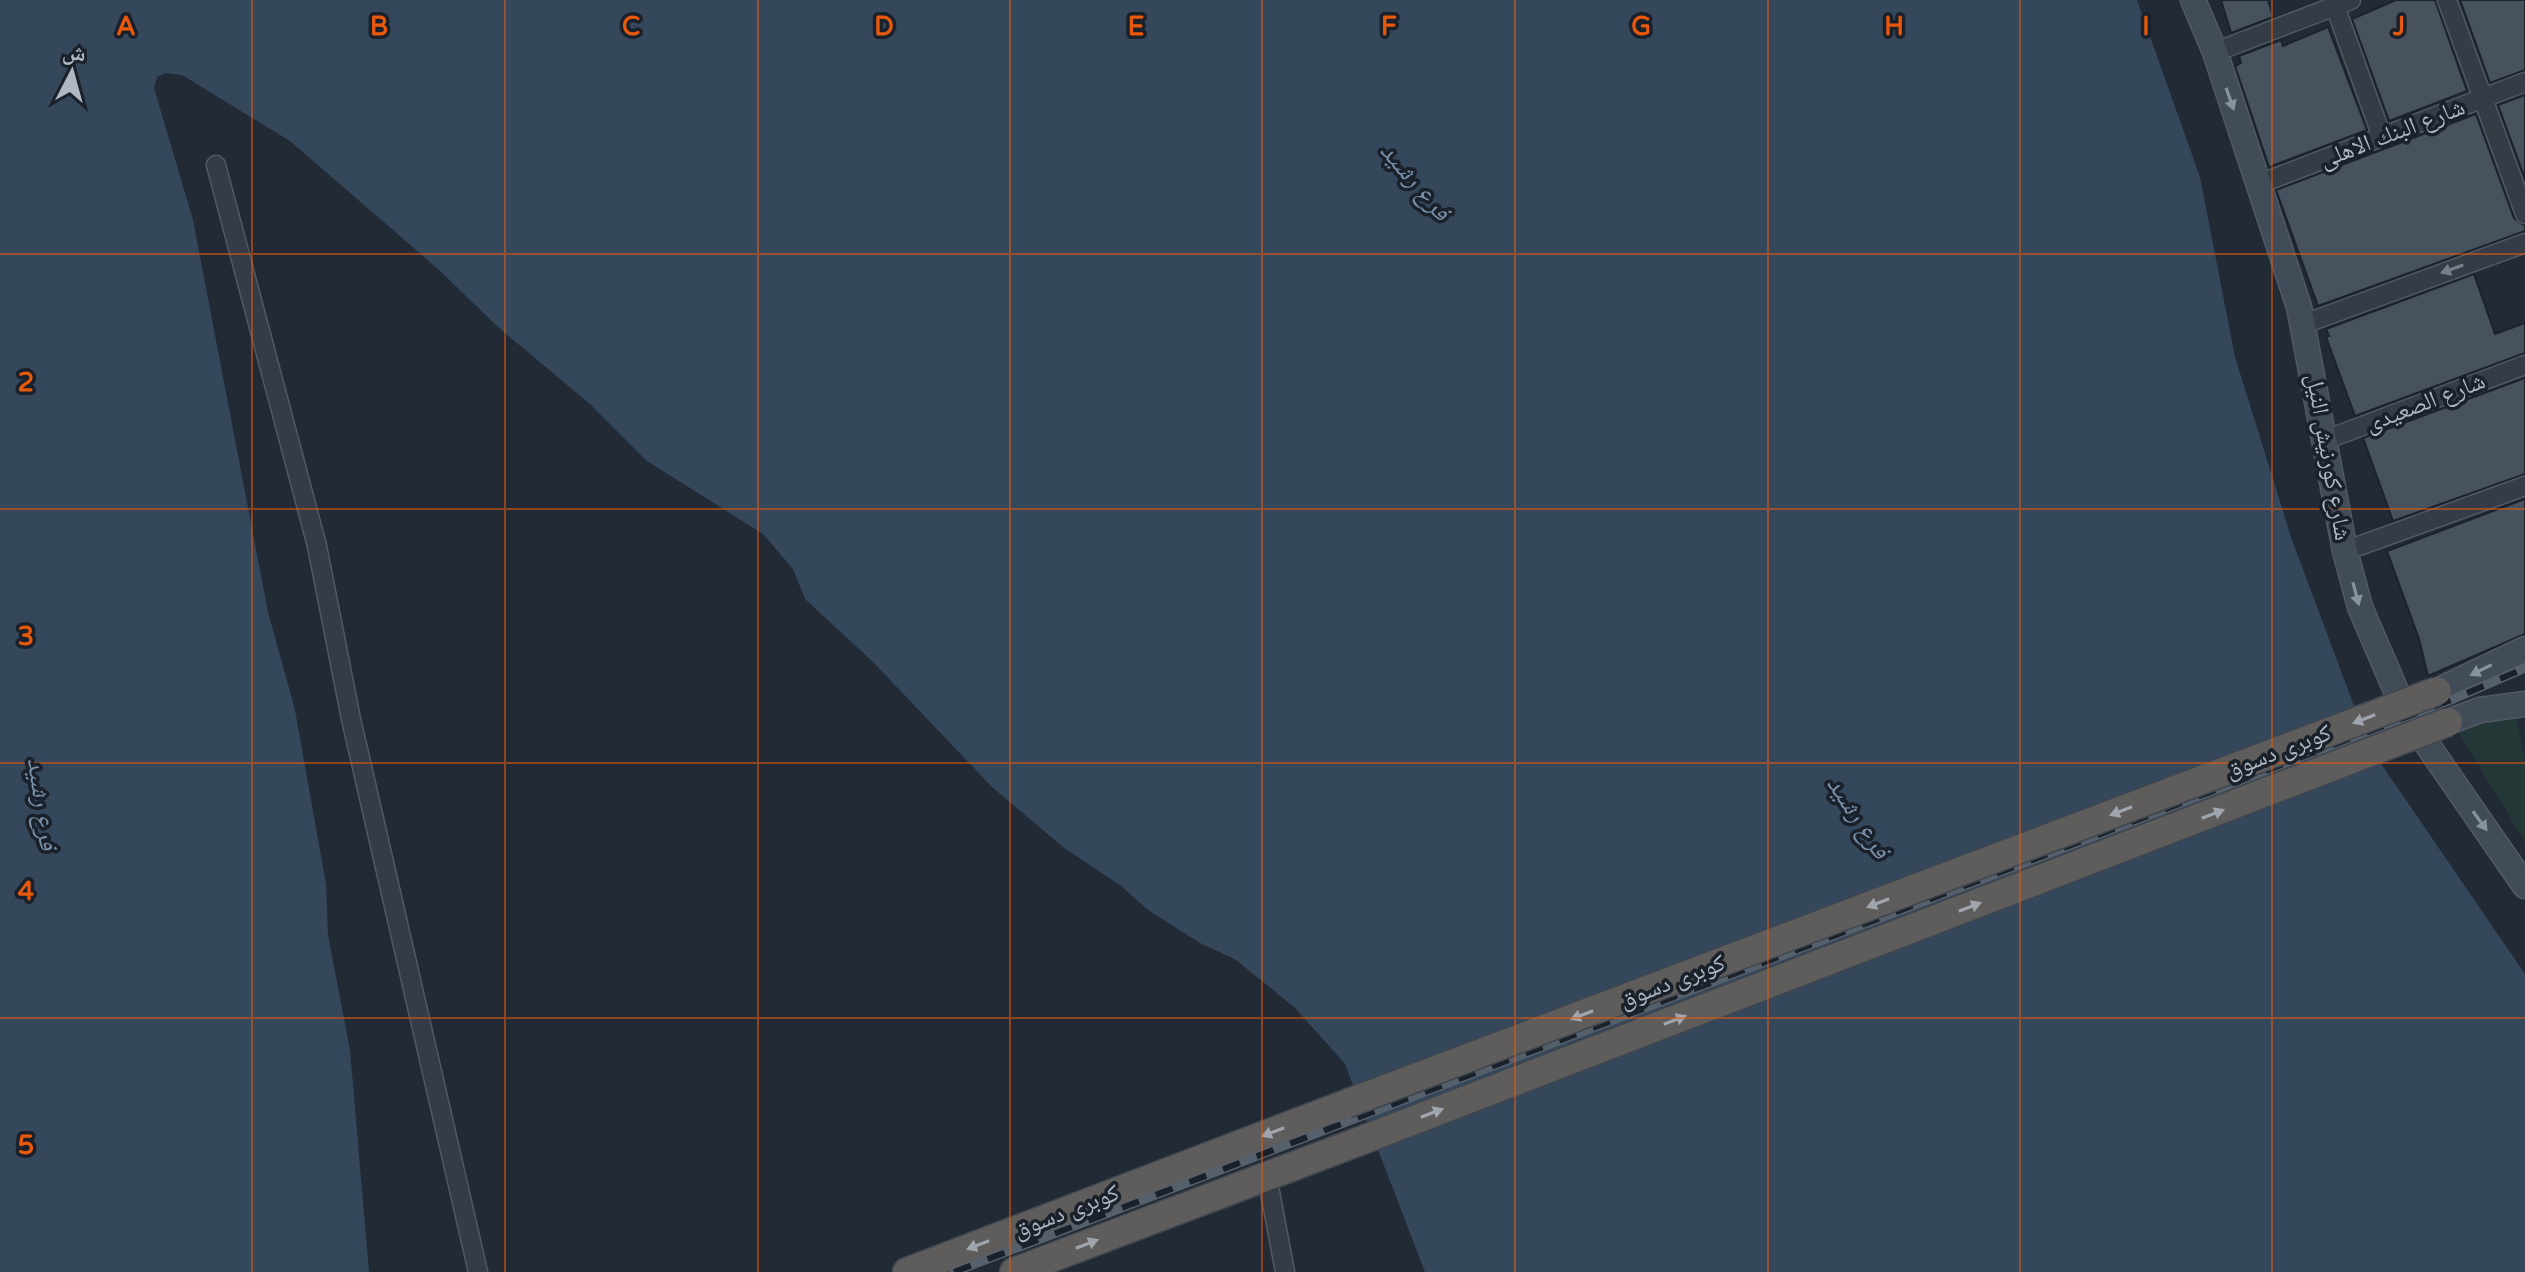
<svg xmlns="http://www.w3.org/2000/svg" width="2525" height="1272" font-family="'Varela Round','Noto Naskh Arabic',sans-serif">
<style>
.green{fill:#243737}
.water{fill:#35475b}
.building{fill:#47525e;stroke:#1b232c;stroke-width:2}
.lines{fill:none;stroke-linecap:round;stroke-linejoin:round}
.minor-casing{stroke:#515a63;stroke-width:21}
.secondary-casing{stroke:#515a63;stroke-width:27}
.trunk-casing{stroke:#3e4750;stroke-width:31}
.minor{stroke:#343c45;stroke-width:18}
.secondary{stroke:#424c58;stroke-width:24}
.trunk{stroke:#5e5d5b;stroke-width:28}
.rail-casing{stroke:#56606c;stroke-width:9}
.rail{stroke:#1a212a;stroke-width:6;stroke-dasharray:18;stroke-linecap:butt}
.trunk-bridge-casing{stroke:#3e4750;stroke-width:31;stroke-linecap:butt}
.trunk-bridge{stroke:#5e5d5b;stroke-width:28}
.oneway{fill:#88929d}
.oneway2{fill:#77808a}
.oneway3{fill:#9ea5ad}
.grid{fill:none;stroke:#e8590c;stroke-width:2;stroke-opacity:0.55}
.labels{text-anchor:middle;stroke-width:7;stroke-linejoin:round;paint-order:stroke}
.street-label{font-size:24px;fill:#aeb7c2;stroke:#1a212a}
.water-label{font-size:26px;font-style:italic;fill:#788fa9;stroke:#1a212a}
.grid-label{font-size:26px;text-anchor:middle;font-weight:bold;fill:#e8590c;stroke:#1a212a;stroke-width:7;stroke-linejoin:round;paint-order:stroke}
</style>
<rect width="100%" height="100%" fill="#212a35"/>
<path class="green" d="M2516 716 2525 760V842L2456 728Z"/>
<path class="water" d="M0 0H2137L2200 177 2235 357 2292 540 2369 746 2525 974V1272H1425L1345 1064 1295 1008 1236 960 1200 943 1148 910 1121 886 1063 847 991 786 873 662 805 599 793 569 763 534 647 461 590 404 499 328 438 269 290 141 182 75 165 73 157 77 154 88 193 220 268 612 295 710 326 884 328 935 350 1050 369 1272H0Z"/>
<g class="building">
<path d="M2221 0H2268L2273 17 2231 33Z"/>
<path d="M2396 0H2435L2467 91 2389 121 2352 19Z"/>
<path d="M2460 0H2525V70L2490 83Z"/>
<path d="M2328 27 2367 130 2269 167 2235 66 2241 63 2239 56 2281 40 2283 46Z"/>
<path d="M2525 95V179L2498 105Z"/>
<path d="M2476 114 2514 218 2525 226V231L2318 306 2276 190Z"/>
<path d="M2474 274 2495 334 2525 323V353L2355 416 2326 337 2329 336 2326 329Z"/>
<path d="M2525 378V474L2393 521 2363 438Z"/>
<path d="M2525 499V634L2428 676 2419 639 2387 551Z"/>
</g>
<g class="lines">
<g class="minor-casing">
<g id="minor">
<path d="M2447 0 2525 214"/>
<path d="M2335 6 2382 137"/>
<path d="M2215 52 2351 0"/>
<path d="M216 165 317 546 351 719 478 1272"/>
<path d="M2259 184 2525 82"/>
<path d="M2304 324 2525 243"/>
<path d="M2325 440 2525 365"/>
<path d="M2345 551 2525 486"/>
<path d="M1267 1176 1285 1272"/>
</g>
</g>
<g class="secondary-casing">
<g id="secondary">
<path d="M2193 0 2215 52 2299 307 2345 551 2360 607 2406 714 2525 886"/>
<path d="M2437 691 2525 649"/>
<path d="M2448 722 2480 710 2525 704"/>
</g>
</g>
<g class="trunk-casing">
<g id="trunk">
<path d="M907 1272 1346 1104"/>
<path d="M1014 1272 1360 1141"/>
</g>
</g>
<use href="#minor" class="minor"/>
<use href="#secondary" class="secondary"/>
<use href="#trunk" class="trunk"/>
<g class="rail-casing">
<path id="rail" d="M954 1272 2451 700 2525 668"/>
</g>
<use href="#rail" class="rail"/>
<g class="trunk-bridge-casing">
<g id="trunk-bridge">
<path d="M1346 1104 2437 691"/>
<path d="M1360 1141 2448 722"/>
</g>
</g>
<use href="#trunk-bridge" class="trunk-bridge"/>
</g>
<defs><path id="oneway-solid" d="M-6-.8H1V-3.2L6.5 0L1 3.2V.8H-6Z" transform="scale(2)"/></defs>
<g class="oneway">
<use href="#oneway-solid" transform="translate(2230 99) rotate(71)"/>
<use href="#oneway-solid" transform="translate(2356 594) rotate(75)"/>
<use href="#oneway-solid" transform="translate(2481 670) rotate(154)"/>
<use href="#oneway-solid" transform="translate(2480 821) rotate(54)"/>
</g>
<use class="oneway2" href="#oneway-solid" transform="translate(2452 269) rotate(160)"/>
<g class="oneway3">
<use href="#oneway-solid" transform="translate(2364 719) rotate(159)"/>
<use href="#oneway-solid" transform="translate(2121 811) rotate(159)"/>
<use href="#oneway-solid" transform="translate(2213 814) rotate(-21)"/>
<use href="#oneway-solid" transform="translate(1878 903) rotate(159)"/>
<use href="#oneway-solid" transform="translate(1970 907) rotate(-21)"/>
<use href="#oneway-solid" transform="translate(1582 1015) rotate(159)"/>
<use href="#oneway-solid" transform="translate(1675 1020) rotate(-21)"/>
<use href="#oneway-solid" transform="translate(1432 1113) rotate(-21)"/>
<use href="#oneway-solid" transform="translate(1273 1132) rotate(159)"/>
<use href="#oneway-solid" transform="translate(1087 1244) rotate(-21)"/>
<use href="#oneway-solid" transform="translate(978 1245) rotate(159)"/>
</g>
<path class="grid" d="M252 0V1272M505 0V1272M758 0V1272M1010 0V1272M1262 0V1272M1515 0V1272M1768 0V1272M2020 0V1272M2272 0V1272M0 254H2525M0 509H2525M0 763H2525M0 1018H2525"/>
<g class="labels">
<g class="street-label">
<text transform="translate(2392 133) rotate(-21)" y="8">شارع البنك الاهلى</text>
<text transform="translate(2425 402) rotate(-21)" y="8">شارع الصعيدى</text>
<text transform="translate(2329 457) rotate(80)" y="8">شارع كورنيش النيل</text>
<text transform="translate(2278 751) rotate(-21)" y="8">كوبرى دسوق</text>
<text transform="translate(1672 981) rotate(-21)" y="8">كوبرى دسوق</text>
<text transform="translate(1066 1211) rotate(-21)" y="8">كوبرى دسوق</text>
</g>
<g class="water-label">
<text transform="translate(1416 181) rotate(50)" y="9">فرع رشيد</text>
<text transform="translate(43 804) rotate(82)" y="9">فرع رشيد</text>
<text transform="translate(1859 817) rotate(57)" y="9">فرع رشيد</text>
</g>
</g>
<g class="grid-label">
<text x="126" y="35">A</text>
<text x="379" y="35">B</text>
<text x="631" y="35">C</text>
<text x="884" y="35">D</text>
<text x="1136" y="35">E</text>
<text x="1389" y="35">F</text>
<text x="1641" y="35">G</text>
<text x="1894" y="35">H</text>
<text x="2146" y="35">I</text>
<text x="2399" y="35">J</text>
<text x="26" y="391">2</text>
<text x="26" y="645">3</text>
<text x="26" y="900">4</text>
<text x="26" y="1154">5</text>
</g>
<g transform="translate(72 72) rotate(6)" stroke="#1a212a" stroke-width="6" paint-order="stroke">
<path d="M0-6L14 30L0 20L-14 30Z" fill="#aeb7c2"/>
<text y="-12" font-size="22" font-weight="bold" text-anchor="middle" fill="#aeb7c2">ش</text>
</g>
</svg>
